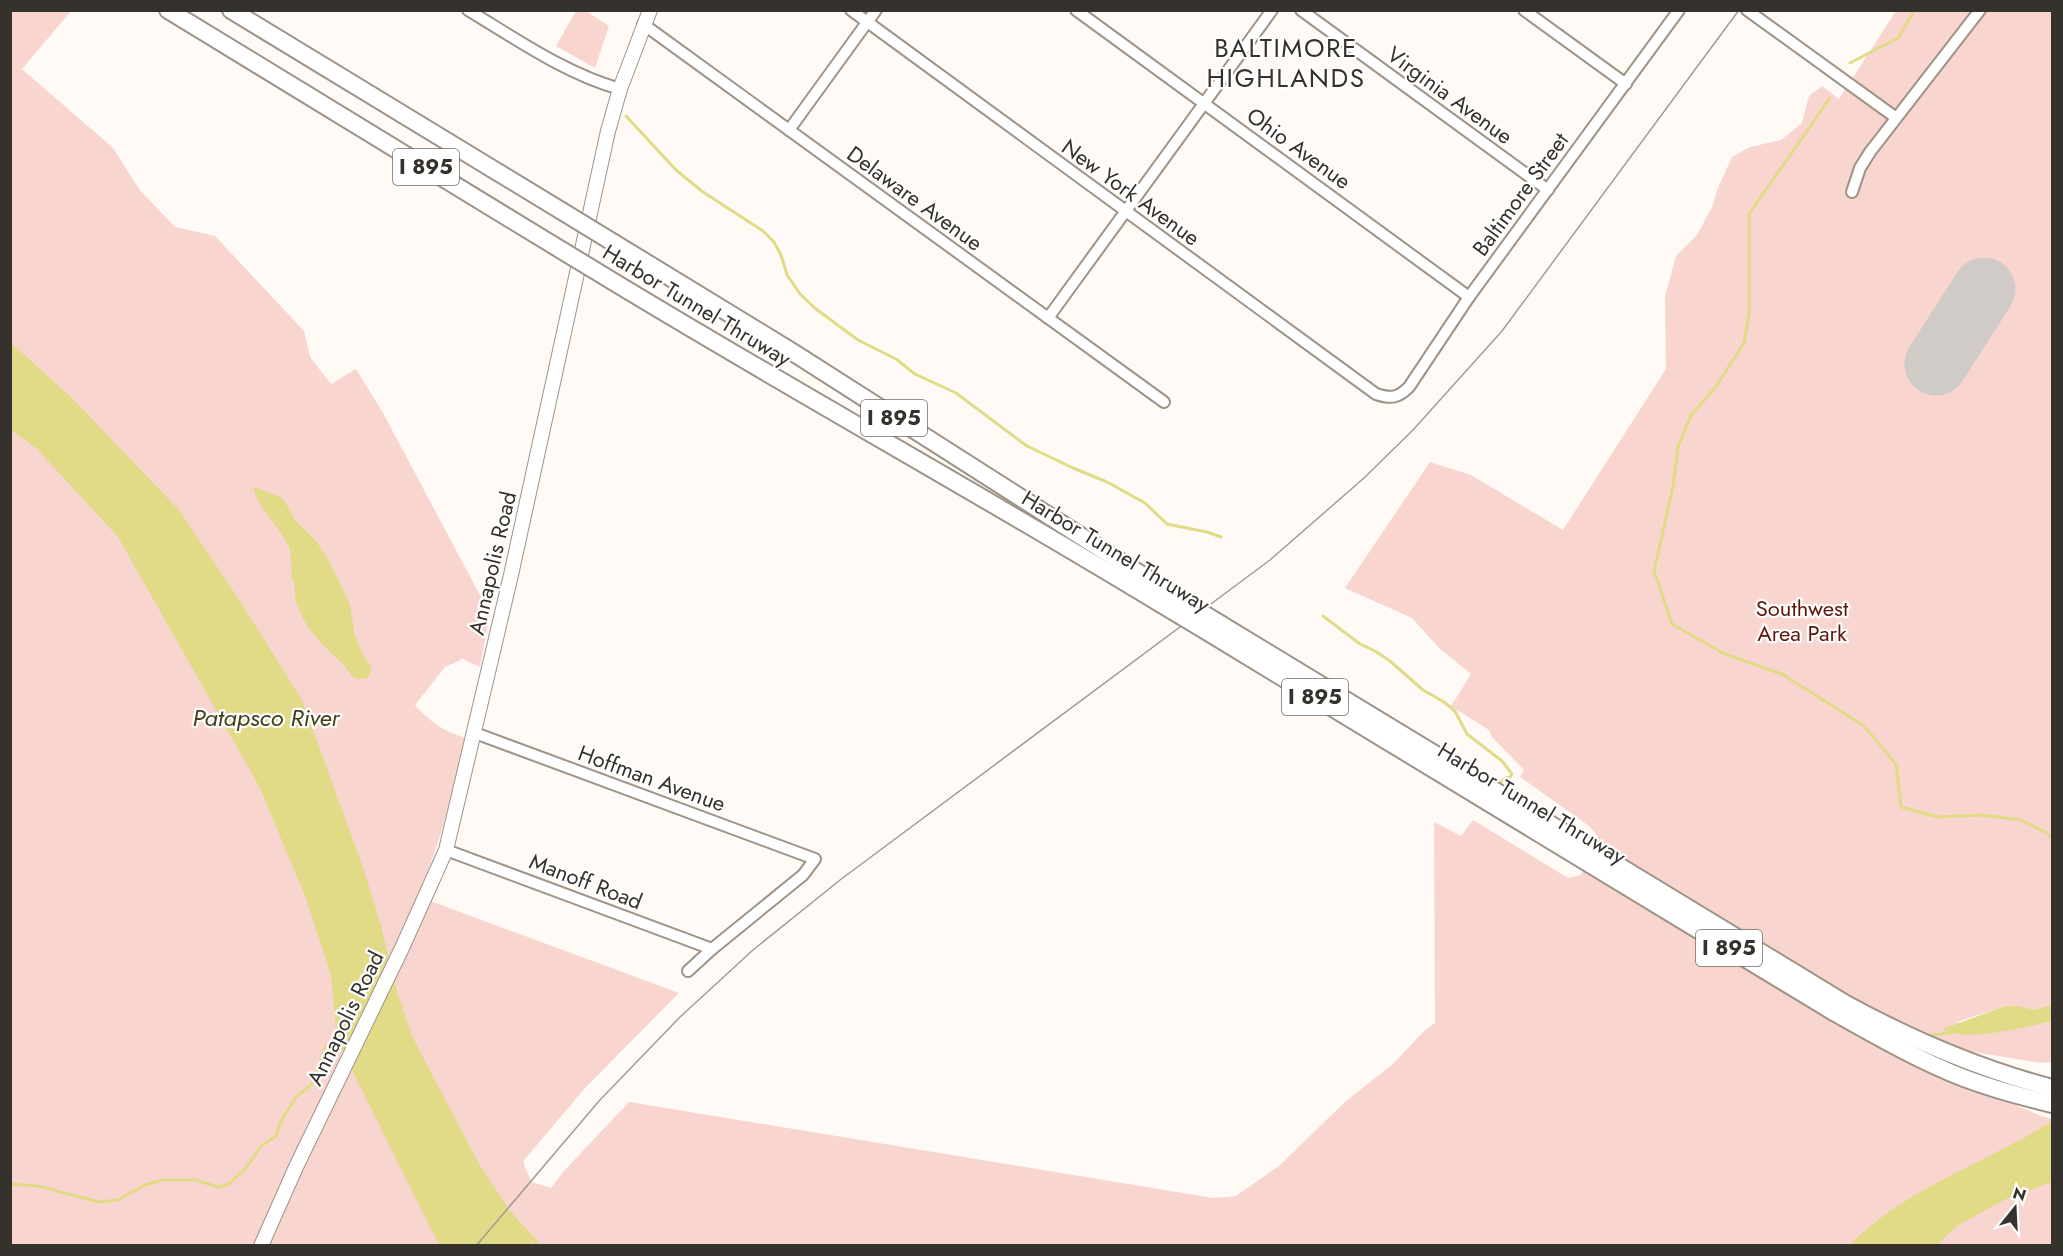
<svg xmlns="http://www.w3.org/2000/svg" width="2063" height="1256" font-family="Jost,sans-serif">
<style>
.green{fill:#f8d5ce}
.water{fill:#e1db87}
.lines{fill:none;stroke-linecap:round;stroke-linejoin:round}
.stream{stroke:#e1db87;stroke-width:3}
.runway{stroke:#d0cbc6;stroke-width:63}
.minor-casing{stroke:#9e9387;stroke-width:14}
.major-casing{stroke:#9e9387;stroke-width:16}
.highway-casing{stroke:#9e9387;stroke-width:20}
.minor{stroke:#fff;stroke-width:10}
.major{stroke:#fff;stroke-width:14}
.highway{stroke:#fff;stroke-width:16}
.tram{stroke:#a09c97;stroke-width:1.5}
.highway-bridge-casing{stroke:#9e9387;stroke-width:20;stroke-linecap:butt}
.highway-bridge{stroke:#fff;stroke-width:16}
.labels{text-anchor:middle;stroke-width:4.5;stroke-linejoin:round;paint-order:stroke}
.shield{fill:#fff;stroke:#726f6b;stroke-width:1.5}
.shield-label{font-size:21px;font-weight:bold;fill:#35312c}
.street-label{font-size:22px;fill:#35312c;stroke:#fff}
.park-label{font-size:22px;fill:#5f1509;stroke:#fff}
.water-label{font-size:24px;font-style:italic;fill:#42401b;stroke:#fff}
.quarter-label{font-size:26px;letter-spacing:1.5px;fill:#35312c;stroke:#fff}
</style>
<rect width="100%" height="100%" fill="#fffaf5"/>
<g class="green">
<path d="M10 11H71L22 69 113 148 139 189 175 227 215 236 304 331 310 357 331 384 356 369 383 413 490 614 480 667 461 658V660L445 667 415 705C430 722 443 731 465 738 452 792 441 845 417 896L679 993 586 1087 524 1160V1165L532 1182 551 1188 563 1172 629 1102 1213 1198 1236 1196 1280 1165 1346 1101 1393 1064 1424 1031 1435 1023 1434 822 1461 836 1473 820 1568 878 1581 875 1598 836 1589 826 1520 777 1524 770 1492 737 1489 730 1451 706 1471 674 1440 649 1412 618 1345 588 1430 462 1471 475 1563 530 1666 369 1665 297 1676 256 1697 235 1712 207 1718 188 1732 157 1750 147 1781 140 1802 123 1809 96 1822 86 1839 99 1896 11H2052V1020L2005 1006 1957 1022 1996 1032 2052 1021V1062L2041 1063 1948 1048 1930 1068 2041 1116 2052 1119V1245H11Z"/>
<path d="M576 11H586L609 26 595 68 556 46Z"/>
</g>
<g class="water">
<path d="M11 343 71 397 179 510 240 601 302 700 363 867 381 926 397 991 412 1036 479 1164 511 1212 541 1245H533L534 1244 529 1240 531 1245H439L337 1040 331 975 305 896 259 786 118 537 37 449 11 430Z"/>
<path d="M254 487 281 497 291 511 294 519 316 541 328 559 350 604 355 636 363 655 372 667 368 678C362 678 361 680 355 678 349 675 348 668 343 664 321 645 291 615 295 583L292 580C291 570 292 556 289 547 282 530 253 501 254 487Z"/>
<path d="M2052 1005V1021C2031 1026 1958 1044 1943 1029L2005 1006H2018L2034 1010Z"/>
<path d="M2052 1121V1182L2004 1200 1957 1226 1937 1245H1850C1906 1187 1986 1164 2052 1121Z"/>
</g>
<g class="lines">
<g class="stream">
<path d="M1850 63 1898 38 1915 10"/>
<path d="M1830 98 1749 214V313L1744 343 1715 388 1691 415 1678 447 1673 486 1654 571 1672 624 1725 654 1782 674 1864 726 1896 764 1901 807 1938 817 1981 815 2021 820 2047 833 2052 838"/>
<path d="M626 116 676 170 703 192 763 231 774 242 781 255 787 275 800 294 816 309 858 340 896 359 915 374 956 393 1027 446 1073 468 1107 482 1145 503 1167 524 1207 532 1221 537"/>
<path d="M1323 616 1360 644 1375 651 1390 661 1423 690 1444 702 1455 711 1467 734 1502 761 1512 774 1510 777 1505 778 1497 786"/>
<path d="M1927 1036 1950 1033"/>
<path d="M10 1184 38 1186 99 1202 118 1200 145 1185 163 1180H196L218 1187 229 1184 246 1168 261 1146 276 1136 281 1121 296 1097 312 1084 326 1047 335 1041 340 1040"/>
</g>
<path class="runway" d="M1936 364 1984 289"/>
<g class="minor-casing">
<g id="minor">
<path d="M468 10C516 39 566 74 620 89"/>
<path d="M851 10 1376 394C1391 399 1398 398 1409 387L1469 297 1679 10"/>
<path d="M1076 10 1469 297"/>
<path d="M1301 10 1548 190"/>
<path d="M1524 10 1626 84"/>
<path d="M1747 10 1895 117"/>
<path d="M643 24 1164 402"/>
<path d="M789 130 876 10"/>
<path d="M1852 192 1860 168 1870 152 1980 10"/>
<path d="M1048 318 1272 10"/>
<path d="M475 733 815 859 803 875 712 949 688 971"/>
<path d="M446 850 712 949"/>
</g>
</g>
<g class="major-casing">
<path id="major" d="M261 1246 296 1167 402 948 446 850 511 575 608 131 620 89 650 10"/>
</g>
<g class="highway-casing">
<g id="highway">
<path d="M168 10 553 245"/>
<path d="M231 10 560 210"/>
<path d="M614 243 794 353 1173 595"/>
<path d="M604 276C788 388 977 492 1161 604"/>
<path d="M1222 625 1846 1004C1912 1040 1980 1069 2052 1088"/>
<path d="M1211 634 1832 1011C1875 1035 1918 1060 1964 1078 1993 1089 2023 1097 2052 1104"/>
</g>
</g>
<use href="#minor" class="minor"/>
<use href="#major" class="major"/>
<use href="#highway" class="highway"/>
<path class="tram" d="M476 1246 599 1101 680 1017 753 950 840 880 1270 560 1364 478 1413 430 1502 331 1739 10"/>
<g class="highway-bridge-casing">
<g id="highway-bridge">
<path d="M560 210 614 243"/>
<path d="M553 245 604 276"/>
<path d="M1173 595 1222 625"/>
<path d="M1161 604 1211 634"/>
</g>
</g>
<use href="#highway-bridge" class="highway-bridge"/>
</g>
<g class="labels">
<g class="shield">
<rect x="393" y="149" width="66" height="36" rx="4.5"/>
<rect x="861" y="400" width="66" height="36" rx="4.5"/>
<rect x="1282" y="679" width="66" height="36" rx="4.5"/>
<rect x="1696" y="930" width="66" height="36" rx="4.5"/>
</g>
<g class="shield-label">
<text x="426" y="174">I 895</text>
<text x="894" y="425">I 895</text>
<text x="1315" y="704">I 895</text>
<text x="1729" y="955">I 895</text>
</g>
<g class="street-label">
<text transform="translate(1450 95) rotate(36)" y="8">Virginia Avenue</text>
<text transform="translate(1299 148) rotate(36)" y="8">Ohio Avenue</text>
<text transform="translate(1131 192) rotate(36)" y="8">New York Avenue</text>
<text transform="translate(1520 194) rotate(-54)" y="8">Baltimore Street</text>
<text transform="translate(915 198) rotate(36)" y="8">Delaware Avenue</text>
<text transform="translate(697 305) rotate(31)" y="8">Harbor Tunnel Thruway</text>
<text transform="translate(1116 551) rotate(31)" y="8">Harbor Tunnel Thruway</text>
<text transform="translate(492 563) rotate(-77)" y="8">Annapolis Road</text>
<text transform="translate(652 778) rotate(20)" y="8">Hoffman Avenue</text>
<text transform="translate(1532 803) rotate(31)" y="8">Harbor Tunnel Thruway</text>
<text transform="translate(586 881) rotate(21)" y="8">Manoff Road</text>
<text transform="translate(345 1018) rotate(-64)" y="8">Annapolis Road</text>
</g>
<g class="park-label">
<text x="1802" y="616">Southwest<tspan x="1802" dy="25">Area Park</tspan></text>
</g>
<g class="water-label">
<text x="266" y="726">Patapsco River</text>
</g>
<g class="quarter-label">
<text x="1286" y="57">BALTIMORE<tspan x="1286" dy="30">HIGHLANDS</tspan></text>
</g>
</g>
<rect width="2063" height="1256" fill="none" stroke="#35312c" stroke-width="24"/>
<g transform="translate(2015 1208) rotate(18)" stroke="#ffffff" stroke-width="4.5" paint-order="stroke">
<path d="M0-4.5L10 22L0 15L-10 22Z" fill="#35312c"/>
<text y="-9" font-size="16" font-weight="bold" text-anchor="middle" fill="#35312c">N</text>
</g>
</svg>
